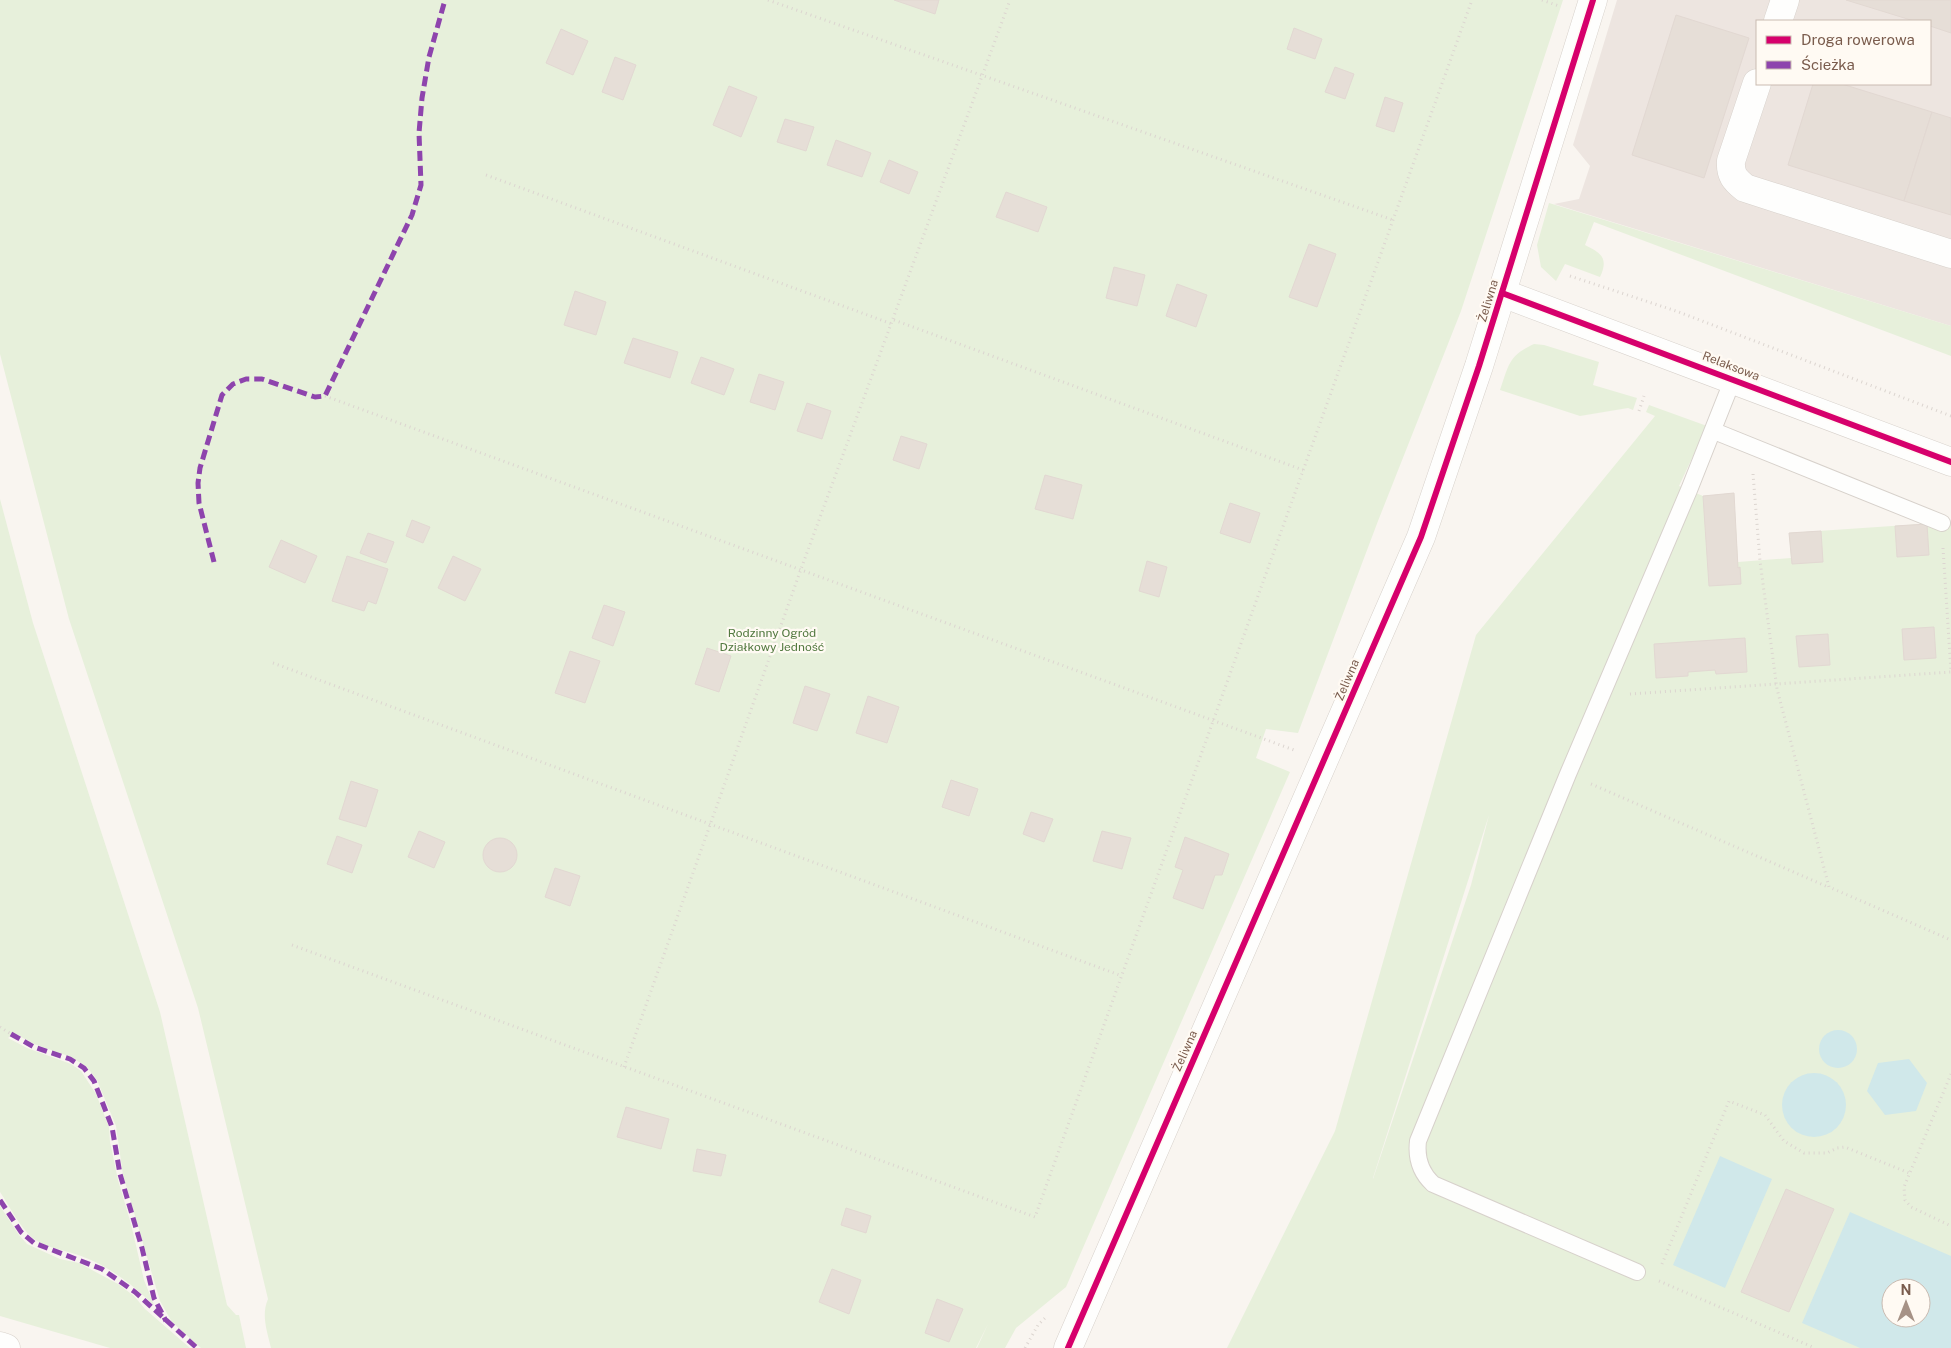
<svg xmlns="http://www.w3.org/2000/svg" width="1951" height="1348" font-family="'Public Sans',sans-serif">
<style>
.industrial{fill:#ede5e0;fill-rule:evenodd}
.green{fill:#e7f0db;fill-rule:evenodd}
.water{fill:#d0e8ea;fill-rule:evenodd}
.building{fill:#e6ded7;stroke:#e2d8d2}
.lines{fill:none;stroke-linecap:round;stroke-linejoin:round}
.service-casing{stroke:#d7d1cb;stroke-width:18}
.minor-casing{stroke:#d7d1cb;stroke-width:29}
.secondary-casing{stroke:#d9d2cb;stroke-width:29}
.path{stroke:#dcd5d0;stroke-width:3;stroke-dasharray:1 4;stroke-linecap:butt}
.service{stroke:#fefefd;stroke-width:16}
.minor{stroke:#fefefd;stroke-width:28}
.secondary{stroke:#fefefd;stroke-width:28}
.quiet{stroke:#8e44ad;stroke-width:5;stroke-dasharray:10 5;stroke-linecap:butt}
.cycleway-casing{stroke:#fffaf3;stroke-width:9}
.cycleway{stroke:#d6006c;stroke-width:6}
.labels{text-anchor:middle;stroke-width:4.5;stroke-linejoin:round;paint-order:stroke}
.street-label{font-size:12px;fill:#7a5c4d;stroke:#fffaf3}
.park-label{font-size:12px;fill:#537a41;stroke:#fffaf3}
</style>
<rect width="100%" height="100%" fill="#f9f5f0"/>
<path class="industrial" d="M1617 0H1951V326L1554 204 1579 199 1590 166 1573 145ZM1757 21H1930V84H1757Z"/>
<g class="green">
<path d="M0 0H1563L1461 311 1378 521 1298 733 1266 729 1256 758 1290 772 1066 1287 1016 1328 1005 1348H977L988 1324 976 1348H271C267 1331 261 1315 268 1299L198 1008 69 619 0 354Z"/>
<path d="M1549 203 1951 326V356L1594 222 1585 245C1601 253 1609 258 1600 277L1565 264 1556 281 1541 267 1537 245Z"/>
<path d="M1534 344 1544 345 1599 362 1593 385 1637 398 1633 410 1628 408 1580 416 1500 390C1509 365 1508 356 1534 344Z"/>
<path d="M1649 405 1707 426 1679 486 1703 496 1734 493 1738 562 1791 558 1789 533 1951 522V1348H1227L1335 1131 1476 635 1655 416 1646 412ZM1489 815 1471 885 1373 1179V1178ZM1891 1288H1921V1318H1891Z"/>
<path d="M0 499 33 623 160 1012 227 1305 236 1315H239L246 1348H201L172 1322 160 1301 123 1175 116 1126 97 1080 87 1067 71 1057 34 1044 14 1033 8 1038 27 1048 71 1064 81 1071 96 1094 109 1127 110 1142 118 1180 131 1224 144 1280 154 1305C131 1284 111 1267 81 1256 66 1250 48 1249 34 1239 19 1227 11 1208 0 1192Z"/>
<path d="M0 1206 19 1235 27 1244 60 1259 79 1263 118 1284 134 1296 145 1309 190 1348H110L0 1316Z"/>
</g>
<g class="water">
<circle cx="1838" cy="1049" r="19"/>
<path d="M1909 1059 1927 1083 1916 1111 1885 1115 1867 1091 1878 1063Z"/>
<circle cx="1814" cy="1105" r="32"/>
<path d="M1720 1156 1772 1179 1725 1288 1673 1265Z"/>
<path d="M1850 1212 1951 1256V1348H1860L1802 1323ZM1891 1288H1921V1318H1891Z"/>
</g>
<g class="building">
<path d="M894 0H939L935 14Z"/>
<path d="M1846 0H1951V33L1930 26V21H1914Z"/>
<path d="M1676 15 1749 38 1704 178 1632 155Z"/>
<path d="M1294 28 1322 39 1315 59 1287 49Z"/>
<path d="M561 29 588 41 573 75 546 63Z"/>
<path d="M615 57 636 65 623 100 602 92Z"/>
<path d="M1335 67 1354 74 1345 99 1325 92Z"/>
<path d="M1813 84H1842L1932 112 1904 201 1788 165Z"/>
<path d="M729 86 757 97 741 137 713 125Z"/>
<path d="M1385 97 1403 103 1394 132 1376 126Z"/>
<path d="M1932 112 1951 118V215L1904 201Z"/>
<path d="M785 119 814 127 806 151 777 142Z"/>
<path d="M836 140 871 153 862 177 827 165Z"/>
<path d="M889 160 918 172 909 194 880 182Z"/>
<path d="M1006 192 1047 207 1038 232 996 217Z"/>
<path d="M1309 244 1336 254 1317 307 1289 297Z"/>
<path d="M1114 267 1145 275 1137 306 1106 298Z"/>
<path d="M1177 284 1207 295 1196 327 1166 316Z"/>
<path d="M575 291 606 302 596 335 564 325Z"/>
<path d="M633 338 678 352 670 378 624 363Z"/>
<path d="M701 357 734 369 724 395 691 383Z"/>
<path d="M759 374 784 382 775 410 750 402Z"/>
<path d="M807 403 831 411 822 439 797 431Z"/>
<path d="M901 436 927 444 919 469 893 460Z"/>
<path d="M1045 475 1082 485 1073 519 1035 509Z"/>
<path d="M1734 493 1738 568 1740 567 1741 584 1709 586 1703 496Z"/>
<path d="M1230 503 1260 513 1250 543 1220 533Z"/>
<path d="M412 520 430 527 423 543 406 536Z"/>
<path d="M1927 524 1929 555 1897 557 1895 526Z"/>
<path d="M1821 531 1823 562 1792 564 1789 533Z"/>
<path d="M368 533 394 542 386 563 360 553Z"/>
<path d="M281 540 317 556 305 583 269 567Z"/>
<path d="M347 556 388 569 376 604 368 601 364 611 332 601Z"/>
<path d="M453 556 481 569 465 601 438 588Z"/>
<path d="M1147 561 1167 567 1159 597 1139 591Z"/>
<path d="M604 605 625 612 613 646 592 638Z"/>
<path d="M1934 627 1936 658 1904 660 1902 629Z"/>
<path d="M1828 634 1830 665 1799 667 1796 636Z"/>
<path d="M1745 638 1747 672 1716 674 1715 670 1688 672V676L1656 678 1654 644Z"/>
<path d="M707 648 731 656 719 692 695 684Z"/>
<path d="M570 651 600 661 585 703 555 693Z"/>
<path d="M805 686 830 694 817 731 793 723Z"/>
<path d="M868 696 899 707 887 743 856 733Z"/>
<path d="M951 780 978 789 969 816 942 807Z"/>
<path d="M351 781 378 790 366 827 339 819Z"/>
<path d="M1031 812 1053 819 1044 842 1023 834Z"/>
<path d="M419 831 445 842 434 868 408 857Z"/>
<path d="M1102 831 1131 838 1122 869 1093 861Z"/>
<path d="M337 836 362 845 352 873 327 864Z"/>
<path d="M1185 837 1229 854 1222 875H1215L1203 909 1173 898 1183 870 1175 867Z"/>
<circle cx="500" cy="855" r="17"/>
<path d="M555 868 580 876 570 906 545 897Z"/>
<path d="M626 1107 669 1119 661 1149 617 1137Z"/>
<path d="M697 1149 726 1155 721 1176 693 1171Z"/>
<path d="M1786 1189 1834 1209 1789 1312 1741 1292Z"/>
<path d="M846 1208 871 1216 866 1233 841 1225Z"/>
<path d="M832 1269 861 1280 849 1314 819 1302Z"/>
<path d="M937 1299 963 1309 949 1342 925 1333Z"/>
</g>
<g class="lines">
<g class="service-casing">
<g id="service">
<path d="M1714 431 1942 523"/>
<path d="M1637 1272 1433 1184C1420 1172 1416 1158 1418 1141L1568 774 1689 490 1733 379"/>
</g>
</g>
<g class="minor-casing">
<g id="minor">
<path d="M1778 21 1785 0"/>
<path d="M1757 83 1731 161C1730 175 1735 180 1745 188L1951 254"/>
<path d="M1502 293 1951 462"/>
<path d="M1068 1348 1421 537 1479 366 1593 0"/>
</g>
</g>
<g class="secondary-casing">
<path id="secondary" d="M0 1346 6 1348"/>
</g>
<g class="path">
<path d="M768 0 1393 220"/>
<path d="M1542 0 1559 6"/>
<path d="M486 175 892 324"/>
<path d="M1570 276 1676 311 1951 416"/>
<path d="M894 320 1303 470"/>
<path d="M325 396 1294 750"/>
<path d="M1639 411 1644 396"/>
<path d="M1753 474 1760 561 1777 689 1829 887 1951 940"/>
<path d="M273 663 1122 976"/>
<path d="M1630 694 1951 672 1943 548"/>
<path d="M1591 784 1828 887"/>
<path d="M292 945 1035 1217 1472 0"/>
<path d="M0 1027 11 1034"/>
<path d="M624 1067 801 569 1010 0"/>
<path d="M1951 1074 1904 1187 1905 1200 1911 1207 1951 1226"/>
<path d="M1662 1264 1729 1101 1765 1115 1784 1141 1804 1153H1827L1837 1148 1845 1147 1909 1173"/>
<path d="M1659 1281 1815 1348"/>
<path d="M1025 1348 1038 1325 1047 1316"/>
</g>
<use href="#service" class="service"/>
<use href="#minor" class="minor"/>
<use href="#secondary" class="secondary"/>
<g class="quiet">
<path d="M214 562 199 503 198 483 200 468 222 395 233 384 246 379H262L315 397 325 396 412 215 421 185 419 133 422 98 429 57 445 0"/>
<path d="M11 1034 34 1047 70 1059 84 1068 94 1081 112 1127 120 1174 142 1248 154 1298 166 1321"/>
<path d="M0 1200 21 1232 34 1243 102 1269 135 1292 197 1348"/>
</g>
<g class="cycleway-casing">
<g id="cycleway">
<path d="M1502 293 1951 462"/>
<path d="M1068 1348 1421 537 1479 366 1593 0"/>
</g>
</g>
<use href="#cycleway" class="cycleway"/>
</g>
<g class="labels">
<g class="street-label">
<text transform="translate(1488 301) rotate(-73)" y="4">Żeliwna</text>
<text transform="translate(1731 366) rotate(21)" y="4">Relaksowa</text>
<text transform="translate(1347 680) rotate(-67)" y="4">Żeliwna</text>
<text transform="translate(1185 1051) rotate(-66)" y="4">Żeliwna</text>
</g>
<g class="park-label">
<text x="772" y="637">Rodzinny Ogród<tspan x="772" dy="14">Działkowy Jedność</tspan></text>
</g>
</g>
<rect x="1756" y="20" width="175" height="65" fill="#fffaf3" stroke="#cabbb1"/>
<rect x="1766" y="36" width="25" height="8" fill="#d6006c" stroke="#cabbb1"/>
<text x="1801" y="45" font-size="15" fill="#7a5c4d">Droga rowerowa</text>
<rect x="1766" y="61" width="25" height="8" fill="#8e44ad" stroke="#cabbb1"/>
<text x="1801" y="70" font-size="15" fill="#7a5c4d">Ścieżka</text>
<g transform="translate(1906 1303)"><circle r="24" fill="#fffaf3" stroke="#cabbb1"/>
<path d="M0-4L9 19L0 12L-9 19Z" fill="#a69286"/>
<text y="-8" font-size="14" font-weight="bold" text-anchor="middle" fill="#7a5c4d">N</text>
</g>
</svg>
